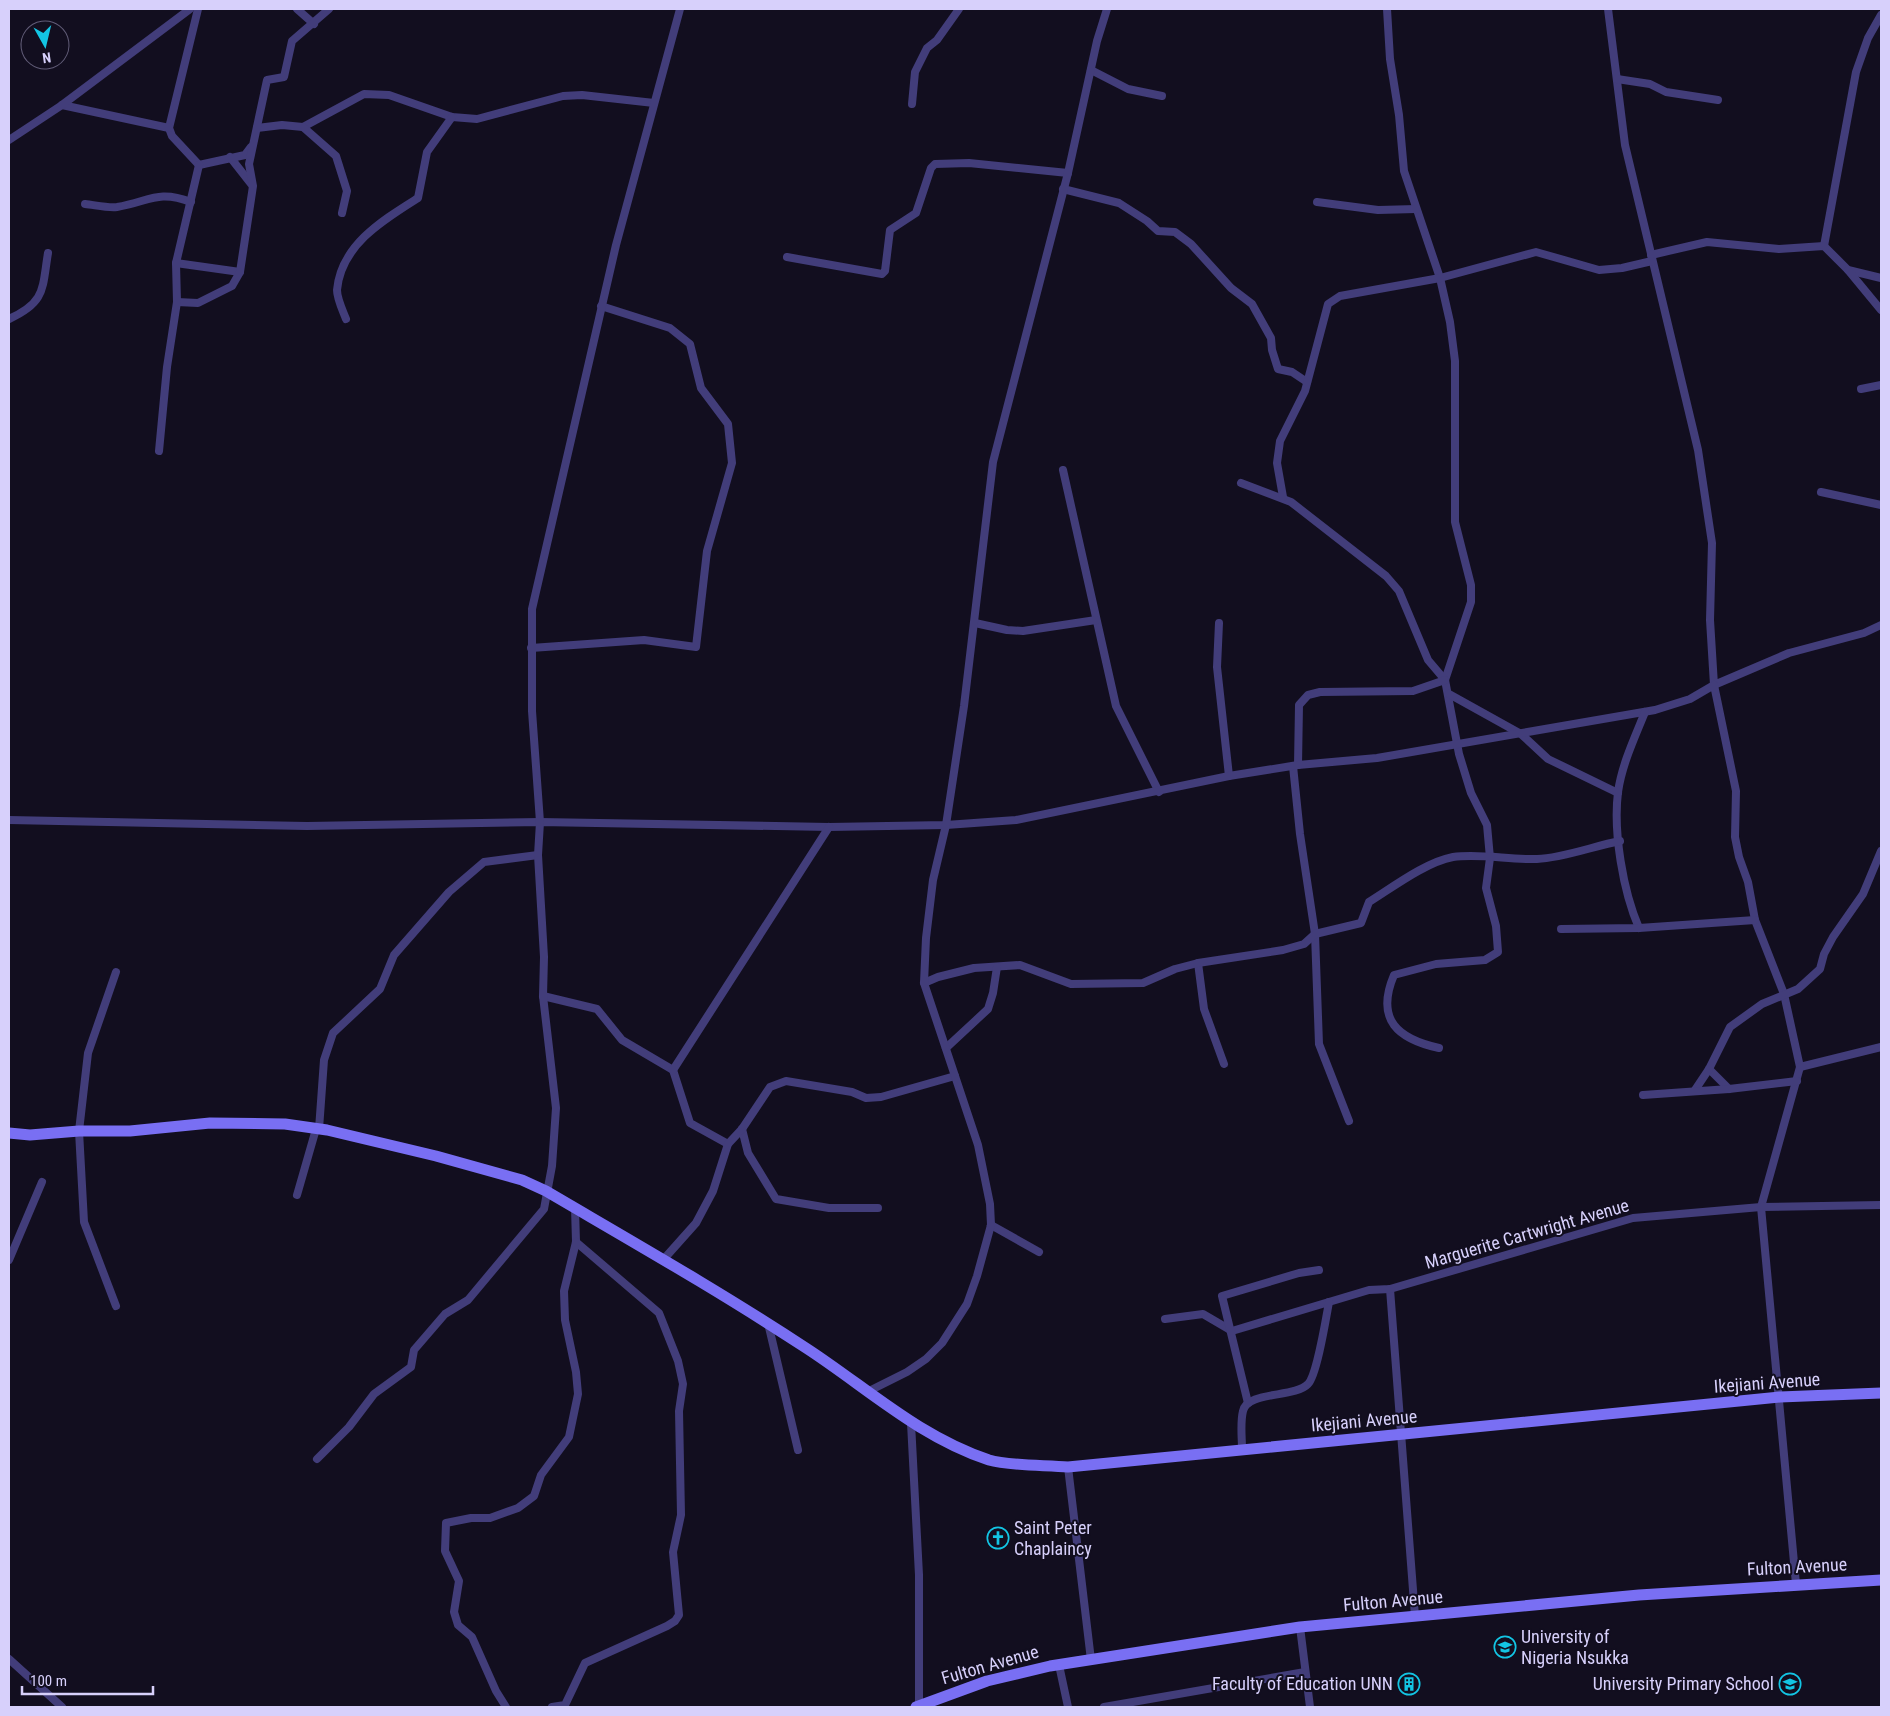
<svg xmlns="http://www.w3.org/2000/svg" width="1890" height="1716" font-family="'Roboto Condensed',sans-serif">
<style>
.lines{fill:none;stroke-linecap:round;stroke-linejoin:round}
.street{stroke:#423d7a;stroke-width:8}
.secondary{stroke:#796ff3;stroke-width:11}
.labels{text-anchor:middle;stroke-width:4;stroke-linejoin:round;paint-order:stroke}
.street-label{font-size:18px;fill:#d7d0fb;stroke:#120e1f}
.poi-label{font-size:18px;fill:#d7d0fb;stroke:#120e1f;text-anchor:start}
</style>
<rect width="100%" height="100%" fill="#120e1f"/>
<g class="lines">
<g class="street">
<path d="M198 9 169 128 172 136 199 165"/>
<path d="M297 9 314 24"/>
<path d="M1387 9 1390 59 1399 115 1404 171 1440 278 1450 322 1455 361V522L1471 585V602L1445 680"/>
<path d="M1608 9 1625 145 1698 450 1712 543 1710 620 1714 685 1789 653 1864 633 1881 625"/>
<path d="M1091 70 1128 89 1162 96"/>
<path d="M1617 79 1650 84 1666 92 1718 100"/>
<path d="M912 104 915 72 927 48 937 40 959 9"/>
<path d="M62 105 169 128"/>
<path d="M303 127 364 94 389 95 452 117 477 119 563 96 582 95 654 103"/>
<path d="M257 128 282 125 303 127 336 156 347 191 342 213"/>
<path d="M9 140 62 105 190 9"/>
<path d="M230 157 252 185"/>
<path d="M199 165 245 155 251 147"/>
<path d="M1063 189 1119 203 1147 221 1158 231 1175 232 1191 244 1231 288 1252 304 1271 338 1272 350 1278 369 1292 372 1307 382"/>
<path d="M1317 202 1378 210 1416 209"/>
<path d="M85 204C95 205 107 208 117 207 149 202 157 189 191 202"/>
<path d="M1824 246 1856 72 1868 38 1881 15"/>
<path d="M1651 255 1707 242 1779 249 1824 246 1848 270 1881 278"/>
<path d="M787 257 882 274 885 271 890 230 916 213 931 168 935 164 969 163 1068 173"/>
<path d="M176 263 240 272"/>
<path d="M1848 270 1881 310"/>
<path d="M177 302 198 303 232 286 240 272 253 186 249 164 267 80 284 77 292 41 329 9"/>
<path d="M9 319C46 302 42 289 48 253"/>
<path d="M346 319C343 311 337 299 337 290 341 245 383 220 418 198L427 152 452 117"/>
<path d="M1861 389 1881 385"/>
<path d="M159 451 167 367 177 302 176 263 199 165"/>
<path d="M1063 470 1116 706 1159 792"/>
<path d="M1241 483 1291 502 1386 576 1399 591 1428 660 1445 680 1459 754 1471 793 1487 825 1490 858 1486 888 1496 926 1498 952 1485 960 1436 964 1394 975C1375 1020 1398 1039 1439 1048"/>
<path d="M1821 492 1881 505"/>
<path d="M1283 497 1277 463 1280 441 1305 391 1328 304 1340 296 1440 278 1536 252 1599 270 1622 268 1652 261"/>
<path d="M975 623 1007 630 1023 631 1096 620"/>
<path d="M1219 623 1217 667 1229 776"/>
<path d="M531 648 644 640 696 647 707 551 732 463 728 424 701 388 690 344 670 328 601 306"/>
<path d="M1449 694 1521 734 1548 759 1618 793"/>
<path d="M1298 765 1299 705 1308 695 1320 692 1413 691 1445 680"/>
<path d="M1293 766 1300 834 1315 934 1319 1044 1349 1121"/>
<path d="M9 820 307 826 540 822 829 827 946 825 1016 820 1229 776 1298 765 1377 758 1655 710 1690 699 1714 685 1736 791 1735 837 1739 857 1748 882 1755 920 1784 994 1800 1067 1761 1207 1796 1584"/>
<path d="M1639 928C1623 891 1613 832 1618 792 1622 764 1635 737 1645 712"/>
<path d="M1561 929 1639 928 1755 920"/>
<path d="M1198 963 1204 1009 1224 1064"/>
<path d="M116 972 88 1053 79 1131 84 1222 116 1306"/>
<path d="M924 983 938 977 974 968 1020 965 1071 984 1143 983 1175 969 1198 963 1283 950 1304 944 1315 934 1361 923 1369 902C1393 887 1426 862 1453 857 1479 853 1510 860 1537 859 1563 858 1594 846 1620 841"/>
<path d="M543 996 597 1009 622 1040 673 1070 690 1123 728 1144"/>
<path d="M946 1048 988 1009 993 993 997 967"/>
<path d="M1800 1067 1881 1047"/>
<path d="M1709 1069 1729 1089"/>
<path d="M673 1070 829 827"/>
<path d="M1695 1090 1709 1069 1730 1027 1762 1004 1798 989 1820 969 1824 954 1833 937 1863 894 1881 851"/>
<path d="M1643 1095 1729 1089 1797 1081"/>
<path d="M742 1129 748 1153 776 1199 829 1208H878"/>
<path d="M297 1195 316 1129H319L324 1060 333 1033 380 989 394 955 449 892 484 862 538 855"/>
<path d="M991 1225 1039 1252"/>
<path d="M9 1260 42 1182"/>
<path d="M663 1260 696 1223 713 1191 728 1144 742 1129 770 1087 786 1081 852 1092 866 1098 881 1097 955 1076"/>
<path d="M1390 1289 1415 1616"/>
<path d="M1165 1319 1203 1314 1232 1331 1369 1290 1390 1289 1633 1218 1761 1207 1881 1205"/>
<path d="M768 1323 798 1450"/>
<path d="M869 1391 907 1372 926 1359 942 1343 967 1304 977 1276 991 1225 990 1204 978 1145 924 983 926 938 933 880 946 825 964 706 993 462 1068 173 1097 41 1107 9"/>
<path d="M1248 1403 1222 1296 1299 1273 1319 1270"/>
<path d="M911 1423 919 1575V1705"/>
<path d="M1242 1449C1242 1437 1240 1423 1243 1411 1247 1391 1295 1398 1308 1384 1317 1375 1326 1318 1329 1302"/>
<path d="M317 1459 349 1427 374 1394 411 1367 414 1350 445 1314 468 1300 544 1209 552 1166 556 1108 543 996 544 957 538 855 540 822 532 711V609L616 245 680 9"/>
<path d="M1068 1467 1091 1660"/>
<path d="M1300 1627 1310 1707"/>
<path d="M9 1659 62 1707"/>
<path d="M1059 1665 1068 1707"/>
<path d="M506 1707 496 1691 472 1637 458 1625 454 1612 459 1581 445 1551 446 1523 471 1518H490L518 1508 534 1496 541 1475 569 1437 578 1394 576 1372 565 1320 564 1291 576 1242 575 1208"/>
<path d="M552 1707 565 1705 585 1663 667 1626 675 1621 679 1615 673 1552 681 1515 679 1411 683 1384 678 1361 659 1313 576 1242"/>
<path d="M1104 1707 1305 1672"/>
</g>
<g class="secondary">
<path d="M9 1133 30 1135 79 1131H130L210 1123 285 1124 327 1130 436 1156 522 1180 546 1191C633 1242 721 1292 806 1348 866 1387 919 1437 989 1460 1009 1466 1046 1465 1068 1467L1780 1397 1881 1393"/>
<path d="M916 1707 987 1681 1050 1666 1300 1627 1639 1595 1881 1580"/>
</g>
</g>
<defs>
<g id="church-ring" transform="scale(1.125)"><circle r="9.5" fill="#120e1f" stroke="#13c5e4" stroke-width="1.5"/><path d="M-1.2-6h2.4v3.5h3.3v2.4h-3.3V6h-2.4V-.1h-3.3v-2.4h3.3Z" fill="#13c5e4"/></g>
<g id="university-ring" transform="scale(1.125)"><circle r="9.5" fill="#120e1f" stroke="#13c5e4" stroke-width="1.5"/><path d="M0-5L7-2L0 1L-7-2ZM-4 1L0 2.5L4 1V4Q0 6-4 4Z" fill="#13c5e4"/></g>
<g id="building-ring" transform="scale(1.125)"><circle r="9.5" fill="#120e1f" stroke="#13c5e4" stroke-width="1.5"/><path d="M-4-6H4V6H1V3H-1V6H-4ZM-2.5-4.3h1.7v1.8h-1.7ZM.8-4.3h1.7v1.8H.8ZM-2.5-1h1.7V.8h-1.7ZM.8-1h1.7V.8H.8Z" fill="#13c5e4"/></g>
<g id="school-ring" transform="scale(1.125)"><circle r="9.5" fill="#120e1f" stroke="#13c5e4" stroke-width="1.5"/><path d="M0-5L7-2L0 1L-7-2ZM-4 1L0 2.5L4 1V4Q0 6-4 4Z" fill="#13c5e4"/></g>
</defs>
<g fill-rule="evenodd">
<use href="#church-ring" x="998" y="1538"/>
<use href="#university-ring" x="1505" y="1647"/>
<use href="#building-ring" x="1409" y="1684"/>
<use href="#school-ring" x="1790" y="1684"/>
</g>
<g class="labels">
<g class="street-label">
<text transform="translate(1527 1234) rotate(-16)" y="6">Marguerite Cartwright Avenue</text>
<text transform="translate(1767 1383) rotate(-4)" y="6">Ikejiani Avenue</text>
<text transform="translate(1364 1421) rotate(-5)" y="6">Ikejiani Avenue</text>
<text transform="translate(1797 1567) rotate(-3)" y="6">Fulton Avenue</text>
<text transform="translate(1393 1601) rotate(-5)" y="6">Fulton Avenue</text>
<text transform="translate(990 1665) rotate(-16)" y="6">Fulton Avenue</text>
</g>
<g class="poi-label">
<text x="1014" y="1534">Saint Peter<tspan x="1014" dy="21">Chaplaincy</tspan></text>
<text x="1521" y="1643">University of<tspan x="1521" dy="21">Nigeria Nsukka</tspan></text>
<text x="1393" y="1690" text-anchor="end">Faculty of Education UNN</text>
<text x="1774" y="1690" text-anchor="end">University Primary School</text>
</g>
</g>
<rect width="1890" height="1716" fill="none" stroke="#d7d0fb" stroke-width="20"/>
<g transform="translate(45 45) rotate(172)"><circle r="24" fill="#120e1f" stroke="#615c77"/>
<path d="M0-4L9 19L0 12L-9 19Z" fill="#13c5e4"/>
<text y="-8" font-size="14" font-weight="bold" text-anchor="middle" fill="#d7d0fb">N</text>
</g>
<path d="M22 1686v8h131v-8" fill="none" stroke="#d7d0fb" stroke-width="2.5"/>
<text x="30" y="1686" font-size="15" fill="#d7d0fb" stroke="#120e1f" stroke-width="4" paint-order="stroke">100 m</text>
</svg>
